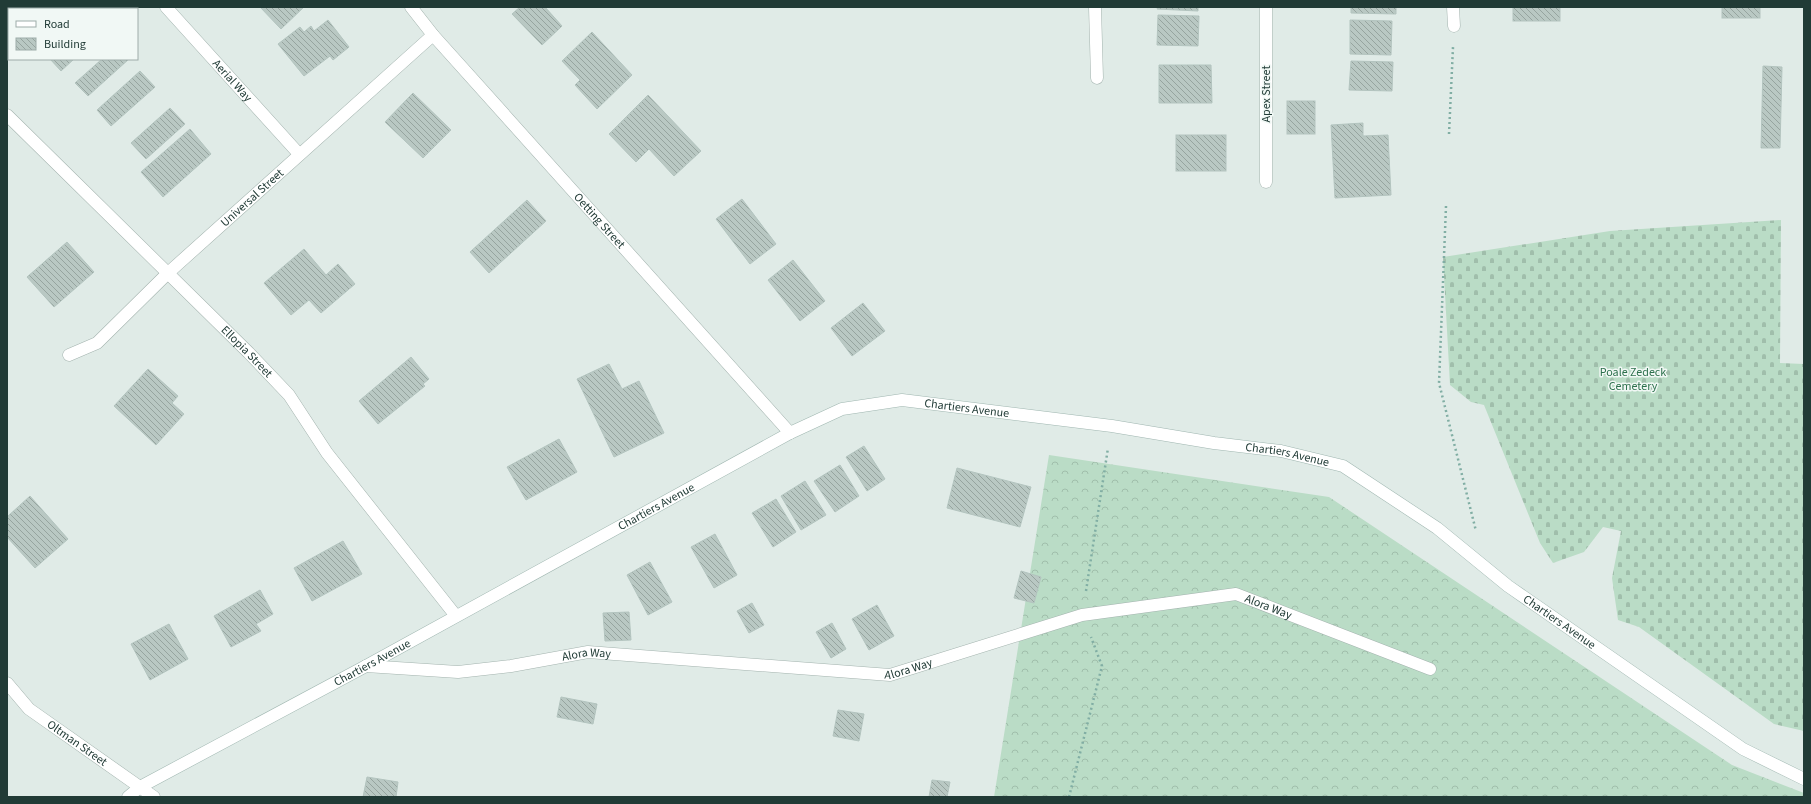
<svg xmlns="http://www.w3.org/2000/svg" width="1811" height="804" font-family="'Source Sans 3',sans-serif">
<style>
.forest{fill:url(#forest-crowns)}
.cemetery{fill:url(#cemetery-stones)}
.building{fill:url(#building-back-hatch);stroke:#b3c4bf}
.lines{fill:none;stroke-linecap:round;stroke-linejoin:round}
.street-casing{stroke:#a3b3ae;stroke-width:13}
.secondary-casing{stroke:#9fb6b0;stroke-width:13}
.path{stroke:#81aea4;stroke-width:2.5;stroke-dasharray:2 3;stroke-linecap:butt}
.street{stroke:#fff;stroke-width:12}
.secondary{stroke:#fff;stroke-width:12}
.labels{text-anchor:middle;stroke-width:3;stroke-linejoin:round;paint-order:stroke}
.street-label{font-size:12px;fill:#213b36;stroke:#f1f8f5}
.park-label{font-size:12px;fill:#2d714d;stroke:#f1f8f5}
</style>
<defs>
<pattern id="forest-crowns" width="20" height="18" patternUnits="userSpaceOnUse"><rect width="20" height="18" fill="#badcc6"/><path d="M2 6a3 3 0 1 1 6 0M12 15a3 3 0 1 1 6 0" fill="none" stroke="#a0beab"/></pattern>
<pattern id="cemetery-stones" width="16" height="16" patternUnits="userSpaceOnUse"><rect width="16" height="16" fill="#badcc6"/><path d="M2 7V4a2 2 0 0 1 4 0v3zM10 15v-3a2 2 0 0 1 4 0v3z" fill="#a0beab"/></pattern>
<pattern id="building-back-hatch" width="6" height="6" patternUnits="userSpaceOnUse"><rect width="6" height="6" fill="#b9c8c3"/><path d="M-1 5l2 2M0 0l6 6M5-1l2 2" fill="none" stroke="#96a49f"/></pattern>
</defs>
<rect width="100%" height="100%" fill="#e0ebe7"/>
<path class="forest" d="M1049 455 1329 497 1732 765 1804 793V797H994Z"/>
<path class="cemetery" d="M1781 220 1780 363 1804 364V731L1774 724 1639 627 1618 620 1612 578 1621 531 1603 527 1584 552 1553 563 1540 543 1484 405 1471 402 1450 385 1443 257 1610 231Z"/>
<g class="building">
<path d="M7 7H54L56 9 9 10Z"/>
<path d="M260 7H304L281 29Z"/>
<path d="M520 7H545L562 26 542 45 512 14Z"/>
<path d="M1158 7H1198V11L1157 9Z"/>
<path d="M1351 7H1396V14L1351 13Z"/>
<rect x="1513" y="7" width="47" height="14"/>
<rect x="1722" y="7" width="38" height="11"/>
<path d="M1158 15 1199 16 1198 46 1157 45Z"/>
<path d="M328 20 349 47 333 60 330 56 304 76 278 44 300 27 304 32 311 26 314 31Z"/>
<path d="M1350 20 1392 21 1391 55 1350 54Z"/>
<path d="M592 32 632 75 597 109 575 85 580 80 562 61Z"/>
<path d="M50 59H74L61 71Z"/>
<path d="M102 59H129L88 96 75 83Z"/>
<path d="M1351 61 1393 62 1392 91 1349 90Z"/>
<path d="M1159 65H1211L1212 103H1159Z"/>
<path d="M1763 66 1782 67 1780 148H1761Z"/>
<path d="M140 71 155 87 111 126 97 110Z"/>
<path d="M413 93 451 130 423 158 385 122Z"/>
<path d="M648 95 701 151 674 176 649 149 636 162 609 134Z"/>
<rect x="1287" y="101" width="28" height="33"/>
<path d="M170 108 185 124 146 159 131 143Z"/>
<path d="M1363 123V136L1388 135 1391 195 1335 198 1331 125Z"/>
<path d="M190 129 211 154 163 197 141 172Z"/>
<rect x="1176" y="135" width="50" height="36"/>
<path d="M742 199 776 244 750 264 716 219Z"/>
<path d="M527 200 546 221 489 273 470 252Z"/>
<path d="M67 242 94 272 54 307 27 277Z"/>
<path d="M304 249 326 275 338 264 355 284 321 313 309 300 291 315 264 283Z"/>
<path d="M793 260 825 301 800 321 768 280Z"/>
<path d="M863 303 885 331 852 356 831 328Z"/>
<path d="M411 357 429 379 423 384 425 386 378 424 359 401Z"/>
<path d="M609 364 622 389 639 381 664 433 614 457 577 379Z"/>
<path d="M148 369 178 396 172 403 184 414 156 445 114 406Z"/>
<path d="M559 439 577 472 526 500 507 467Z"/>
<path d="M864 446 885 479 867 491 846 457Z"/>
<path d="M840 465 859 496 835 512 814 481Z"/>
<path d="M957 468 1031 487 1020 527 947 508Z"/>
<path d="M805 481 826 515 801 530 781 496Z"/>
<path d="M30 496 68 539 35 568 7 537V517Z"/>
<path d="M776 499 796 532 773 547 752 513Z"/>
<path d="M715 534 737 575 714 588 691 547Z"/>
<path d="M343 541 362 574 312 601 294 568Z"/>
<path d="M650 562 672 602 648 615 627 575Z"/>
<path d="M1021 571 1041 577 1034 603 1014 598Z"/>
<path d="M260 590 273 614 256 624 261 631 231 647 214 616Z"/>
<path d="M752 603 764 625 749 633 737 611Z"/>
<path d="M877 605 894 636 869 650 852 619Z"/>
<path d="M629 612 631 640 605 641 603 613Z"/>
<path d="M832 623 846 649 831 658 816 632Z"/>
<path d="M169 624 188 659 150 680 131 644Z"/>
<path d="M561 697 597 704 593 724 557 717Z"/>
<path d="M838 710 864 714 859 741 833 736Z"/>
<path d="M367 777 398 782 396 797H363Z"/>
<path d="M932 780 950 782 947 797H929Z"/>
</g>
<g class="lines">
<g class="street-casing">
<g id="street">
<path id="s1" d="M166 7 299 154"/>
<path id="s2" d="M411 7 433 35 790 433"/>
<path d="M1095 7 1097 78"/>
<path d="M1266 7V182"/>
<path d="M1453 7 1454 26"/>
<path id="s3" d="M7 115 249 353 289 395 327 453 456 616"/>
<path id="s4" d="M69 355 97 343 168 273 433 35"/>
<path id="s5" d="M366 666 458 672 511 666 588 652 890 675 1082 615 1236 594 1430 669"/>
<path id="s6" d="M7 683 29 709 154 797"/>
</g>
</g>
<g class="secondary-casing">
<g id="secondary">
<path id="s7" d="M128 797 140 787 366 666 790 433 842 409 902 400 1112 426 1214 443 1281 451 1343 466 1437 528 1508 586 1743 749 1804 779"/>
</g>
</g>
<g class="path">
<path d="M1449 134 1453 47"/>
<path d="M1446 206 1439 383 1476 531"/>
<path d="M1086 591 1108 448"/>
<path d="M1069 797 1102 666 1091 637"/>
</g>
<use href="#street" class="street"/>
<use href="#secondary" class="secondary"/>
</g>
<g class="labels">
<g class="street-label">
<text dy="4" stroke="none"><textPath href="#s1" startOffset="99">Aerial Way</textPath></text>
<text transform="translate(1266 94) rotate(-90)" y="4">Apex Street</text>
<text dy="4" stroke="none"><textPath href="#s4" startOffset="243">Universal Street</textPath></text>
<text dy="4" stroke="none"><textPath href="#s2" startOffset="285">Oetting Street</textPath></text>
<text dy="4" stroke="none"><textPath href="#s3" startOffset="337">Ellopia Street</textPath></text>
<text dy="4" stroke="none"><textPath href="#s7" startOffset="939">Chartiers Avenue</textPath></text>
<text dy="4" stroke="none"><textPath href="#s7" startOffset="1263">Chartiers Avenue</textPath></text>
<text dy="4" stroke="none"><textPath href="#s7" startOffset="603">Chartiers Avenue</textPath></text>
<text dy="4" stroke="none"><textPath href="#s5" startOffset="918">Alora Way</textPath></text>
<text dy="4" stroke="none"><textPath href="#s7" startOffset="1587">Chartiers Avenue</textPath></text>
<text dy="4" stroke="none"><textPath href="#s5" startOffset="222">Alora Way</textPath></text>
<text dy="4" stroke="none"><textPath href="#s7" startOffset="279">Chartiers Avenue</textPath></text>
<text dy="4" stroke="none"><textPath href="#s5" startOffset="546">Alora Way</textPath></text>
<text dy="4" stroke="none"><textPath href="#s6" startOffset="93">Oltman Street</textPath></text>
</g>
<g class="park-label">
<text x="1633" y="376">Poale Zedeck<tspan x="1633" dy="14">Cemetery</tspan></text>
</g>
</g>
<rect width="1811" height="804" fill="none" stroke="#213b36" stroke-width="16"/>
<rect x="8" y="8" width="130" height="52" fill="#f1f8f5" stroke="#9eaca9"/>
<rect x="16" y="21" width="20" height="6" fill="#ffffff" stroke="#9eaca9"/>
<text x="44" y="28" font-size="12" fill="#213b36">Road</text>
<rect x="16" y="38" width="20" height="12" fill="url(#building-back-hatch)" stroke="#9eaca9"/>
<text x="44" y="48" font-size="12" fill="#213b36">Building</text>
</svg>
